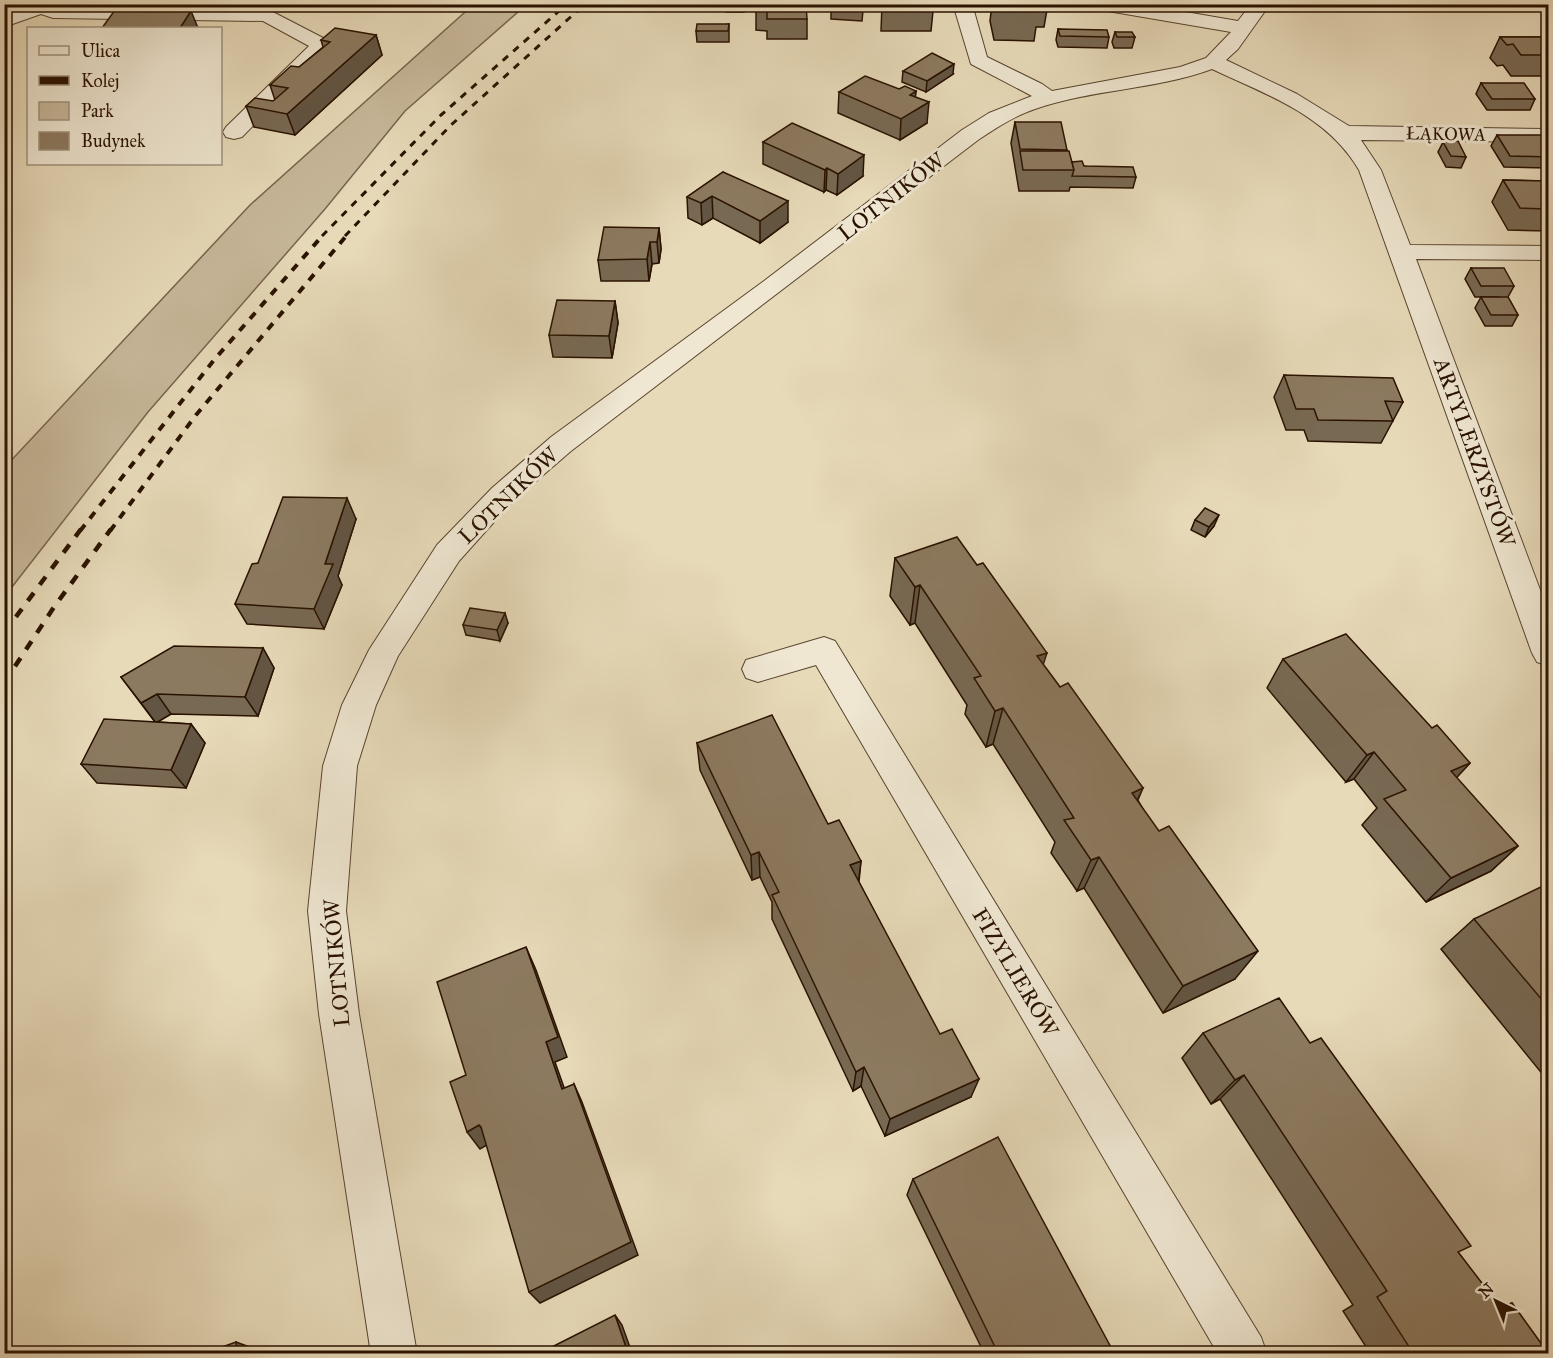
<svg xmlns="http://www.w3.org/2000/svg" width="1553" height="1358" font-family="'IM FELL Great Primer',serif">
<style>
.green{fill:#c7b89a;stroke:#78654d;stroke-width:1.5}
.lines{fill:none;stroke-linecap:round;stroke-linejoin:round}
.minor-casing{stroke:#59442e;stroke-width:2}
.minor{fill:#efe7d2;fill-rule:evenodd}
.rail-far2{stroke:#2a1200;stroke-width:3;stroke-dasharray:7 7;stroke-linecap:butt}
.rail-far1{stroke:#2a1200;stroke-width:4;stroke-dasharray:8 8;stroke-linecap:butt}
.rail{stroke:#2a1200;stroke-width:4.5;stroke-dasharray:10 10;stroke-linecap:butt}
.wall{fill:#786953;stroke:#2a1200;stroke-width:1.5}
.shaded-wall{fill:#625543;stroke:#2a1200;stroke-width:1.5}
.building{fill:#8c7a60;stroke:#2a1200;stroke-width:1.5}
.labels{text-anchor:middle;stroke-width:6;stroke-linejoin:round;paint-order:stroke}
.far-street-label{font-size:18px;fill:#2a1200;stroke:#efe7d2}
.street-label{font-size:22px;fill:#2a1200;stroke:#efe7d2}
</style>
<rect width="100%" height="100%" fill="#e7dab9"/>
<filter id="stains"><feTurbulence type="fractalNoise" baseFrequency=".00333" numOctaves="4"/><feColorMatrix values="0 0 0 0 .2 0 0 0 0 .09 0 0 0 0 .02 0 0 0 .5 -.17"/></filter>
<radialGradient id="worn" r=".72"><stop offset=".6" stop-color="#630" stop-opacity="0"/><stop offset="1" stop-color="#630" stop-opacity=".3"/></radialGradient>
<path class="green" d="M474 4 526 5 405 111 325 209 148 412 5 596V467L250 205Z"/>
<g class="lines">
<g class="minor-casing">
<g id="minor">
<path d="M32 4 267 9 329 41 332 45 242 137 234 139 226 137 223 132 226 127 309 46 263 21 53 18 41 14 4 27V14Z"/>
<path d="M953 4H972L987 57 1042 84 1052 91 1180 67 1206 58 1231 32 1102 10 1095 8 1093 4H1139L1238 21 1251 4H1270L1238 49 1226 60 1297 94 1349 126 1548 129V142L1361 140 1381 170 1410 245 1548 246V260L1416 259 1548 611V666L1537 662 1532 653 1359 170C1327 115 1267 95 1212 69 1155 90 1092 89 1035 109 1014 116 996 128 978 140L571 451 512 502 459 561 398 656 376 705 357 766 346 911 359 1014 417 1354H371L319 1014 308 911 323 766 342 705 369 650 437 545 492 488 551 437 764 281 962 130 989 113 1032 96 971 64Z"/>
<path d="M824 637 835 641 1261 1337 1267 1354H1218L816 665 758 682 746 678 742 669 746 660Z"/>
</g>
</g>
<use href="#minor" class="minor"/>
<g class="rail-far2">
<path d="M322 236 441 115 567 4"/>
<path d="M345 236 450 126 585 4"/>
</g>
<g class="rail-far1">
<path d="M80 531 214 360 323 235"/>
<path d="M110 531 196 415 347 235"/>
</g>
<g class="rail">
<path d="M4 633 81 529"/>
<path d="M4 683 54 607 111 529"/>
</g>
</g>
<g class="wall">
<rect x="726" y="4" width="18" height="8"/>
<path d="M756 4 807 19V39H767V31L756 30Z"/>
<path d="M831 4 863 10 862 21 831 19Z"/>
<path d="M893 4H932L933 11 931 31H881L882 5Z"/>
<path d="M992 4H1048L1044 27H1036L1034 41 994 40 990 21Z"/>
<path d="M729 24V42H697L696 31Z"/>
<path d="M1058 29 1109 37 1107 48 1058 47 1056 40Z"/>
<path d="M1115 32 1135 37 1132 48H1114L1112 42Z"/>
<path d="M376 35 382 55 295 135 254 127 246 106 273 101 275 100 270 85 299 67 323 47 321 40Z"/>
<path d="M1500 37H1548V76H1511L1503 65 1497 66 1490 58Z"/>
<path d="M903 71 953 74 926 92 902 82Z"/>
<path d="M1481 83 1535 99 1530 110H1487L1476 94Z"/>
<path d="M899 89 916 91 915 97 927 123 900 140 838 113 839 92Z"/>
<path d="M1015 122 1067 150V151L1072 162 1084 166 1136 177 1133 188 1070 187 1069 191H1019L1011 143Z"/>
<path d="M1497 135 1548 145V168L1504 167 1491 146Z"/>
<path d="M763 142 863 176 837 195 826 190 824 192 763 164Z"/>
<path d="M1443 142 1466 157 1461 168 1446 167 1438 152Z"/>
<path d="M723 172 788 222 760 243 713 218 702 225 688 218 687 197Z"/>
<path d="M1503 180 1548 181V231L1508 230 1492 202Z"/>
<path d="M659 228 661 249 659 263 652 264 649 281H601L598 260Z"/>
<path d="M1471 268 1514 286 1508 297 1518 315 1512 326H1485L1475 308 1481 297H1499H1475L1465 279Z"/>
<path d="M615 301 618 323 612 358 553 357 549 335Z"/>
<path d="M1284 375 1403 402 1381 443 1308 441 1304 430H1286L1274 397Z"/>
<path d="M356 519 338 576 342 585 324 629 247 624 235 604 258 563Z"/>
<path d="M1195 520 1214 526 1205 537 1191 530Z"/>
<path d="M895 558 1043 664 1060 687 1143 788 1138 800 1235 979 1163 1013 1084 888 1077 891 1051 853 1055 842 993 744 986 747 965 714 967 705 915 623 910 625 890 596Z"/>
<path d="M508 623 500 641 466 635 463 625Z"/>
<path d="M263 648 274 668 258 716 171 714 157 722 191 724 205 743 186 788 97 783 81 764 155 722 121 677Z"/>
<path d="M1283 659 1432 728 1470 763 1456 778 1518 846 1491 871 1426 902 1362 825 1377 808 1354 779 1346 782 1267 688Z"/>
<path d="M697 743 828 824 861 861 859 882 971 1097 885 1136 861 1086 853 1091 772 919V902L760 877 752 880 700 770Z"/>
<path d="M1548 893V1081L1441 949 1474 919Z"/>
<path d="M1203 1033 1310 1043 1458 1252 1500 1307 1512 1303 1548 1353H1370L1343 1311 1353 1305 1220 1099 1211 1104 1182 1058Z"/>
<path d="M913 1179 1114 1353H984L907 1195Z"/>
</g>
<g class="shaded-wall">
<path d="M191 11 198 28H180Z"/>
<path d="M376 35 382 55 295 135 287 114Z"/>
<path d="M954 64 953 74 926 92 927 81Z"/>
<path d="M916 91 914 111 929 102 927 123 900 140 901 119 910 95Z"/>
<path d="M864 155 863 176 837 195 838 174Z"/>
<path d="M827 168 826 190 824 192 825 170Z"/>
<path d="M712 196 713 218 702 225 701 203Z"/>
<path d="M788 201V222L760 243V221Z"/>
<path d="M659 228 661 249 659 263 657 242Z"/>
<path d="M650 242 652 264 649 281 647 259Z"/>
<path d="M615 301 618 323 612 358 609 336Z"/>
<path d="M347 498 356 519 338 576 342 585 324 629 314 609 325 564Z"/>
<path d="M1219 515 1214 526 1205 537 1209 527Z"/>
<path d="M920 585 915 623 910 625 915 587Z"/>
<path d="M505 613 508 623 500 641 497 630Z"/>
<path d="M263 648 274 668 258 716 245 697Z"/>
<path d="M1047 653 1035 689 1037 656Z"/>
<path d="M157 694 171 714 156 723 141 703Z"/>
<path d="M1003 708 993 744 986 747 995 711Z"/>
<path d="M191 724 205 743 186 788 171 770Z"/>
<path d="M1374 752 1354 779 1346 782 1367 755Z"/>
<path d="M1470 763 1446 789 1451 771Z"/>
<path d="M1143 788 1127 821 1132 793Z"/>
<path d="M1518 846 1491 871 1426 902 1451 878Z"/>
<path d="M759 852 760 877 752 880 751 855Z"/>
<path d="M1099 857 1084 888 1077 891 1091 860Z"/>
<path d="M861 861 858 885 850 865Z"/>
<path d="M526 947 536 970 567 1057 555 1062 571 1107 562 1089 546 1042Z"/>
<path d="M1258 951 1235 979 1163 1013 1183 986Z"/>
<path d="M864 1067 861 1086 853 1091 856 1072Z"/>
<path d="M1244 1075 1220 1099 1211 1104 1235 1080Z"/>
<path d="M979 1079 971 1097 885 1136 890 1119Z"/>
<path d="M574 1084 582 1102 638 1255 540 1303 529 1292Z"/>
<path d="M479 1125 492 1142 480 1149 467 1132Z"/>
<path d="M615 1315 622 1325 632 1353H628Z"/>
<path d="M236 1342 261 1351V1353H237Z"/>
</g>
<g class="building">
<path d="M756 4H806L807 19H767V10H756Z"/>
<path d="M832 4H862L863 10 832 9Z"/>
<path d="M894 4H932L933 11H883L882 5Z"/>
<path d="M997 4H1037L1039 11 998 10Z"/>
<path d="M115 10 191 11 180 28H102Z"/>
<path d="M697 24H729L728 31H696Z"/>
<path d="M335 28 376 35 287 114 246 106 255 98 273 101 288 88 270 85 291 66 299 67 330 42 321 40Z"/>
<path d="M1058 29 1107 30 1109 37 1060 36Z"/>
<path d="M1115 32H1132L1135 37H1117Z"/>
<path d="M1500 37H1548V55H1521L1513 44 1507 45Z"/>
<path d="M932 53 954 64 927 81 903 71Z"/>
<path d="M865 76 899 89 905 86 916 91 910 95 929 102 901 119 839 92Z"/>
<path d="M1481 83H1524L1535 99H1492Z"/>
<path d="M1015 122H1061L1067 150 1020 149Z"/>
<path d="M792 123 864 155 838 174 827 168 825 170 763 142Z"/>
<path d="M1497 135H1542L1548 145V157L1510 156Z"/>
<path d="M1458 141 1466 157 1451 156 1443 142Z"/>
<path d="M1020 151H1069L1074 170H1023Z"/>
<path d="M1082 161 1084 166 1133 167 1136 177 1072 176 1074 170 1072 162Z"/>
<path d="M723 172 788 201 760 221 712 196 701 203 687 197Z"/>
<path d="M1503 180 1548 181V209L1520 208Z"/>
<path d="M604 227 659 228 657 242H650L647 259 598 260Z"/>
<path d="M1471 268H1504L1514 286H1481Z"/>
<path d="M1481 297H1508L1518 315H1491Z"/>
<path d="M557 300 615 301 609 336 549 335Z"/>
<path d="M1284 375 1393 378 1403 402 1385 401 1393 421 1318 420 1314 409H1296Z"/>
<path d="M283 497 347 498 325 564H333L314 609 235 604 252 564 258 563Z"/>
<path d="M1205 508 1219 515 1209 527 1195 520Z"/>
<path d="M957 537 977 565 983 563 1047 653 1037 656 1060 687 1068 683 1143 788 1132 793 1159 831 1169 826 1258 951 1183 986 1099 857 1091 860 1064 820 1074 818 1003 708 995 711 974 678 981 676 920 585 915 587 895 558Z"/>
<path d="M470 608 505 613 497 630 463 625Z"/>
<path d="M1346 634 1432 728 1437 725 1470 763 1451 771 1518 846 1451 878 1384 799 1406 790 1374 752 1367 755 1283 659Z"/>
<path d="M174 646 263 648 245 697 157 694 141 703 121 677Z"/>
<path d="M772 715 828 824 839 820 861 861 850 865 940 1034 952 1029 979 1079 890 1119 864 1067 856 1072 772 895 779 892 759 852 751 855 697 743Z"/>
<path d="M104 719 191 724 171 770 81 764Z"/>
<path d="M1543 886 1548 893V1007L1474 919Z"/>
<path d="M526 947 558 1037 546 1042 562 1089 574 1084 631 1242 529 1292 481 1127 479 1125 467 1132 450 1082 466 1075 437 982Z"/>
<path d="M1279 998 1310 1043 1321 1038 1471 1246 1458 1252 1501 1308 1512 1303 1548 1353H1413L1377 1297 1387 1291 1244 1075 1235 1080 1203 1033Z"/>
<path d="M998 1137 1114 1353H998L913 1179Z"/>
<path d="M615 1315 628 1353H540Z"/>
<path d="M236 1342 237 1353H205Z"/>
</g>
<g class="labels">
<g class="far-street-label">
<text transform="translate(1446 134) rotate(1)" y="6">ŁĄKOWA</text>
</g>
<g class="street-label">
<text transform="translate(891 196) rotate(-38)" y="8">LOTNIKÓW</text>
<text transform="translate(1475 452) rotate(70)" y="8">ARTYLERZYSTÓW</text>
<text transform="translate(508 495) rotate(-44)" y="8">LOTNIKÓW</text>
<text transform="translate(336 963) rotate(-95)" y="8">LOTNIKÓW</text>
<text transform="translate(1016 972) rotate(59)" y="8">FIZYLIERÓW</text>
</g>
</g>
<rect width="1553" height="1358" fill="none" stroke="#e7dab9" stroke-width="24"/>
<rect x="6" y="6" width="1541" height="1346" fill="none" stroke="#2a1200" stroke-width="3"/>
<rect x="12" y="12" width="1529" height="1334" fill="none" stroke="#2a1200" stroke-width="1.5"/>
<rect x="27" y="27" width="195" height="138" fill="#efe7d2" stroke="#a0927e" stroke-width="1.5"/>
<rect x="39" y="46" width="30" height="9" fill="#efe7d2" stroke="#a0927e" stroke-width="1.5"/>
<text x="81" y="57" font-size="18" fill="#2a1200">Ulica</text>
<rect x="39" y="76" width="30" height="9" fill="#2a1200" stroke="#a0927e" stroke-width="1.5"/>
<text x="81" y="87" font-size="18" fill="#2a1200">Kolej</text>
<rect x="39" y="102" width="30" height="18" fill="#c7b89a" stroke="#a0927e" stroke-width="1.5"/>
<text x="81" y="117" font-size="18" fill="#2a1200">Park</text>
<rect x="39" y="132" width="30" height="18" fill="#8c7a60" stroke="#a0927e" stroke-width="1.5"/>
<text x="81" y="147" font-size="18" fill="#2a1200">Budynek</text>
<g transform="translate(1496 1301) rotate(317)" stroke="#efe7d2" stroke-width="4.5" paint-order="stroke">
<path d="M0-4.5L10 22L0 15L-10 22Z" fill="#2a1200"/>
<text y="-9" font-size="16" font-weight="bold" text-anchor="middle" fill="#2a1200">N</text>
</g>
<rect width="100%" height="100%" filter="url(#stains)"/>
<rect width="100%" height="100%" fill="url(#worn)"/>
</svg>
